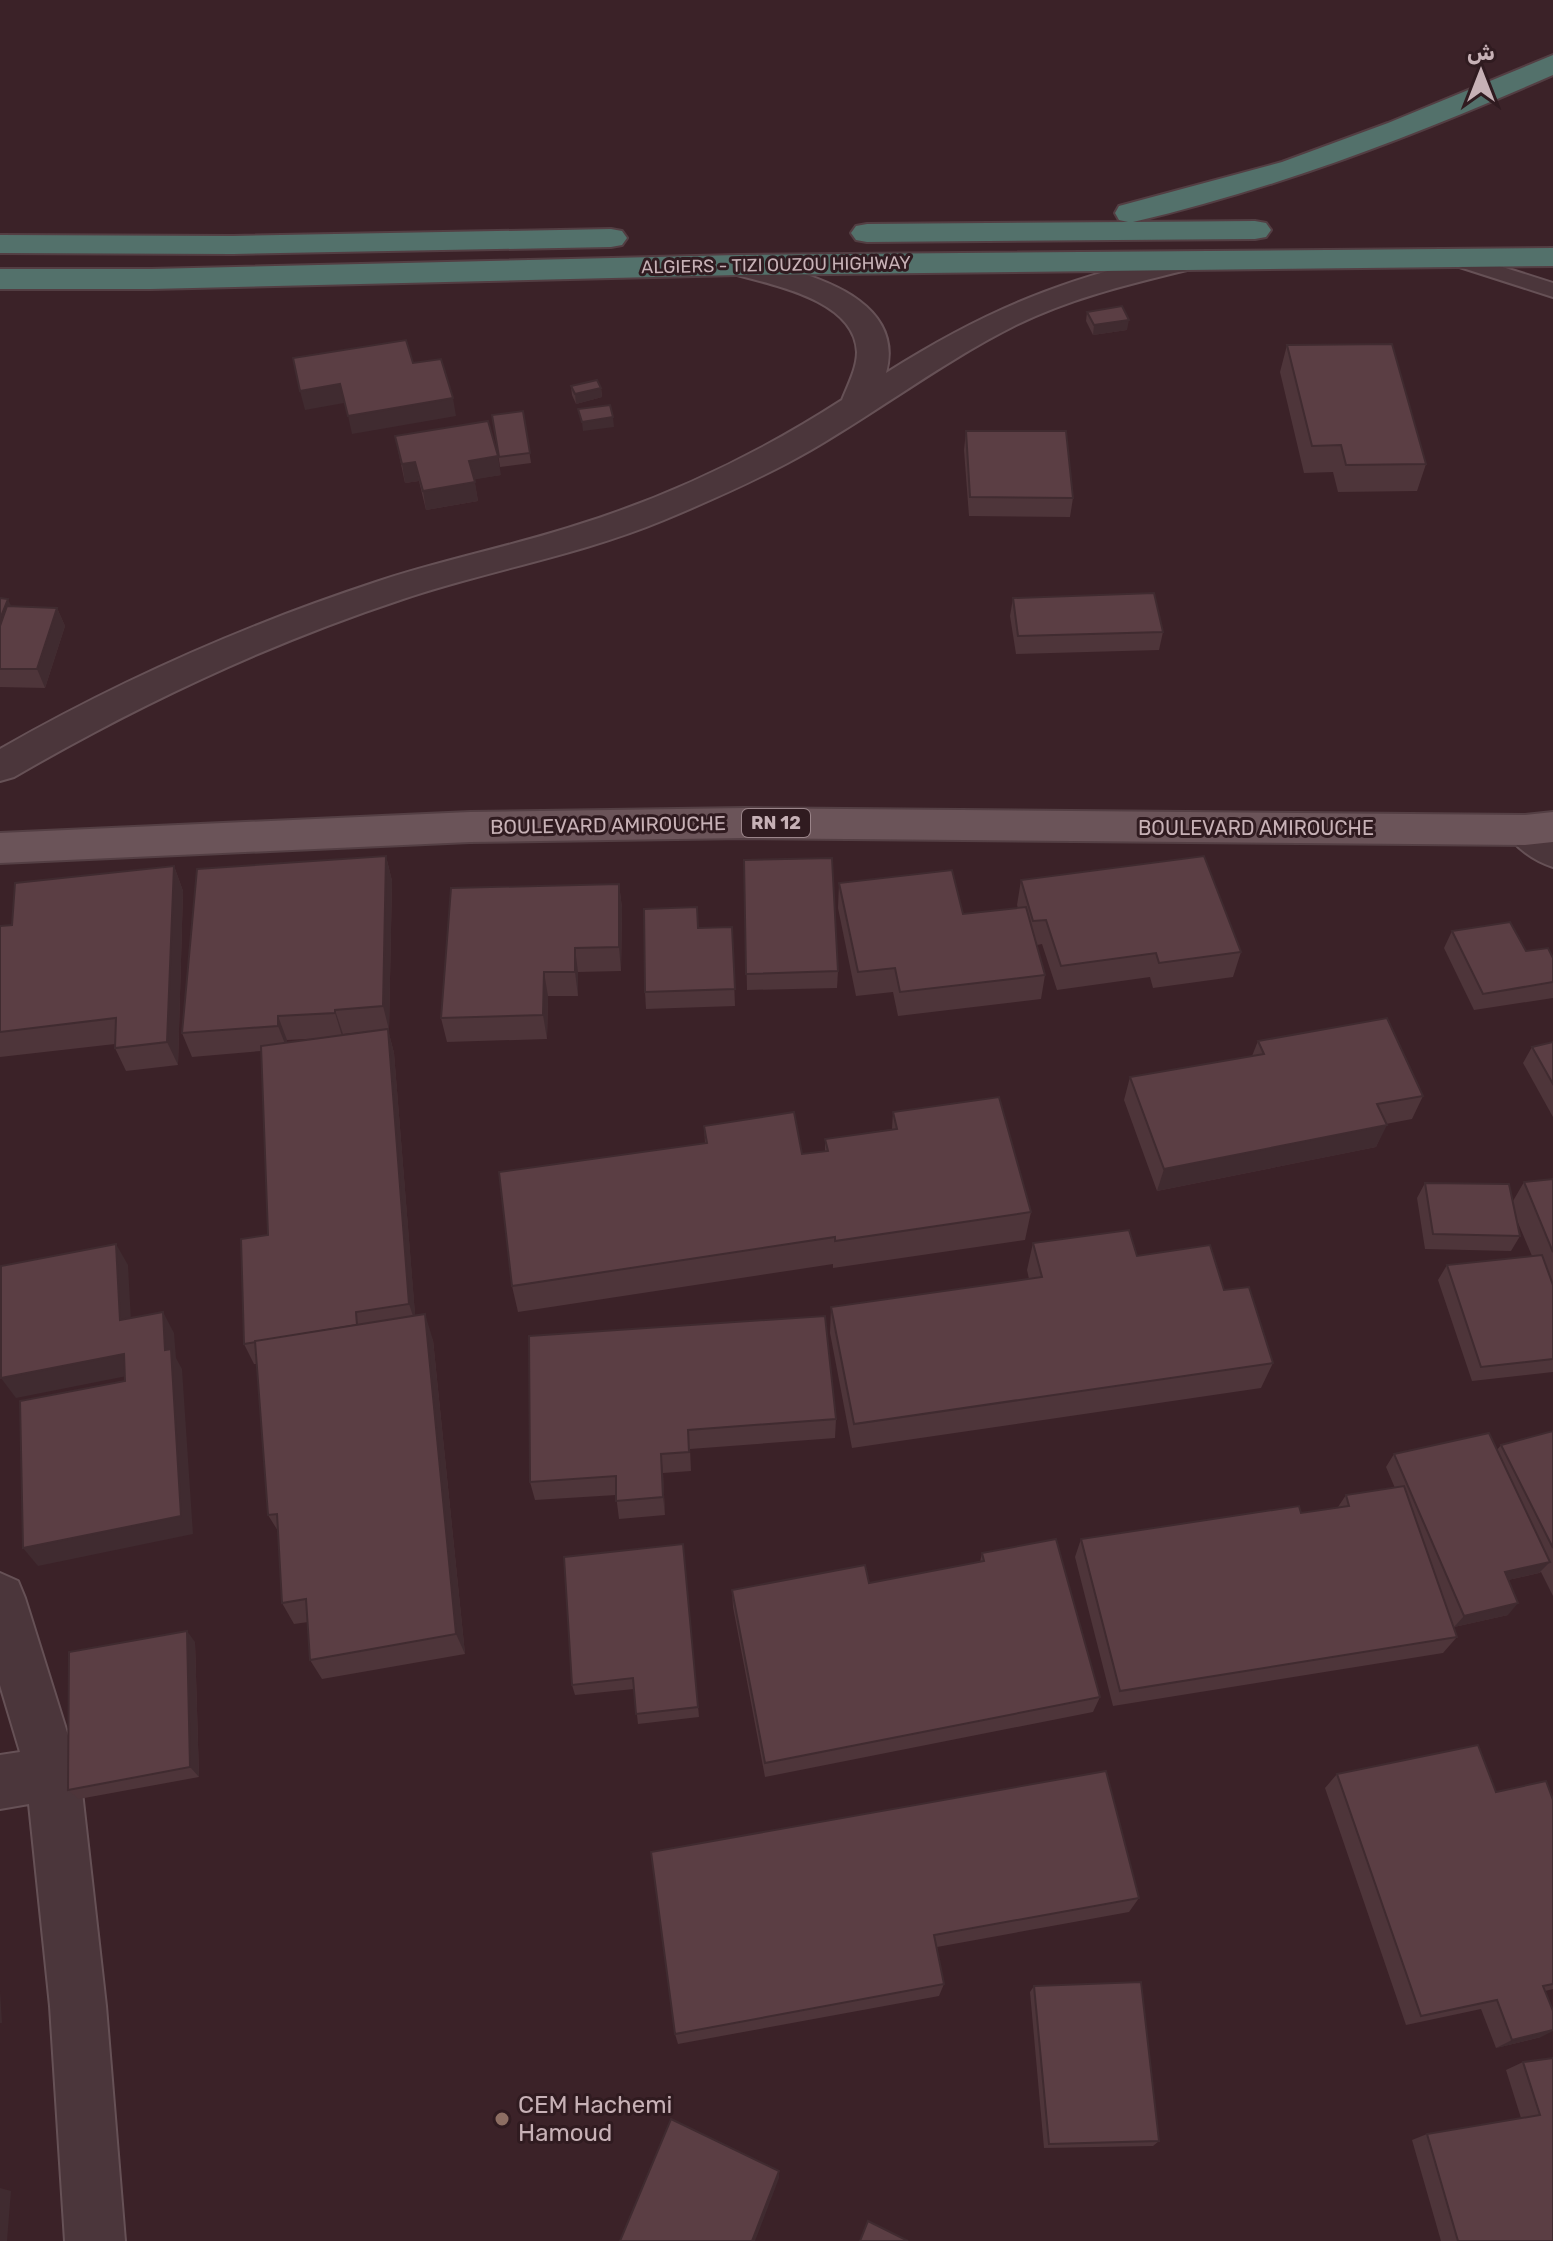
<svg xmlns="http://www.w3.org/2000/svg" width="1553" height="2241" font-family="Rubik,Cairo,sans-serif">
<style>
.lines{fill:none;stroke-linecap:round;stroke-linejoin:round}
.lane-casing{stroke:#665156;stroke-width:4}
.street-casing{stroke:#665156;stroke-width:4}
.primary-casing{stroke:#543f44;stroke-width:4}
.highway-casing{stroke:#533e43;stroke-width:4}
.lane{fill:#4b363b;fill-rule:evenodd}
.street{fill:#4b363b;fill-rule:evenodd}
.primary{fill:#6b5459;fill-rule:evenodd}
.highway{fill:#53716b;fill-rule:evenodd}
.wall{fill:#4e353a;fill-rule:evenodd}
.shaded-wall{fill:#402b30}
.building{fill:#5b3e44;stroke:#402b30;stroke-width:2}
.education-dot{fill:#8d6e63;stroke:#301b20;stroke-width:3}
.labels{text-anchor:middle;stroke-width:6;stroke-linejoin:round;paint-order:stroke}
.far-street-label{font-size:18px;fill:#c7b1b6;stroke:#301b20}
.shield{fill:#301b20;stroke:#9a8489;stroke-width:2}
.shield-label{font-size:18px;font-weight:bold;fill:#c7b1b6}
.street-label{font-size:20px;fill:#c7b1b6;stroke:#301b20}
.near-poi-label{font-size:24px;fill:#c7b1b6;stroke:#301b20;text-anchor:start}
</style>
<rect width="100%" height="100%" fill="#3b2228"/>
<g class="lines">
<g class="lane-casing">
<path id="lane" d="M1452 251 1553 283V297L1444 262 1441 257 1444 252Z"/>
</g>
<g class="street-casing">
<g id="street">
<path d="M1184 252 1195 254 1200 261 1195 268C1134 283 1073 297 1016 325 944 361 880 410 811 450 764 477 714 499 664 520 580 555 489 570 403 599 267 644 138 705 14 777L0 781V749C119 681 245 625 376 582 441 560 509 547 574 526 668 497 760 453 842 400 848 385 857 368 857 352 855 298 767 284 726 272L721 265 726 258C744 254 763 262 781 267 831 281 904 307 886 373 987 309 1067 277 1184 252Z"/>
<path d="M1525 815 1539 819 1553 830V867C1534 861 1515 848 1505 830L1511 819Z"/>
<path d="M0 1573 18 1581 25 1598 80 1774 106 2006 125 2241H65L50 2006 29 1804 0 1809V1755L20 1752 0 1685Z"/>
</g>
</g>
<g class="primary-casing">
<path id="primary" d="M744 808 1525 815 1553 812V842L1525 845 744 838 470 842 0 863V833L470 812Z"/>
</g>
<g class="highway-casing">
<g id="highway">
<path d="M1553 55V75C1416 135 1279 188 1133 222L1255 221 1266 223 1271 230 1266 237 1255 239 867 242 856 240 851 233 856 226 867 224 1128 222 1119 220 1115 213 1119 206 1282 162 1388 123Z"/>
<path d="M611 229 622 231 627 238 622 245 611 247 233 254 0 253V235L233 236Z"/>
<path d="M1553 248V266L737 275 151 289H0V269H151L737 255Z"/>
</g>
</g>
<use href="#lane" class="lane"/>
<use href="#street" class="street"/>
<use href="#primary" class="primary"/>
<use href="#highway" class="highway"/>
</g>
<g class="wall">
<path d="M1087 312 1127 330 1093 335 1086 321Z"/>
<path d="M1287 345 1426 464 1417 491 1338 492 1333 472 1304 473 1280 372Z"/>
<path d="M571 386 601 388 602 397 576 404 572 395Z"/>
<path d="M523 411 531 463 500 467 492 415Z"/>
<path d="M966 431 1073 498 1070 517 969 516 964 450Z"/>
<path d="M395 436 501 475 474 479 478 501 426 510 419 481 405 483Z"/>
<path d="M0 598 11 607 57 608 65 626 45 688 0 687Z"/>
<path d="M1013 598 1163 632 1159 650 1016 654 1010 616Z"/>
<path d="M386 856 392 881 389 1030H388L394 1053 415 1315 433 1340 465 1654 322 1679 310 1660 308 1622 294 1624 282 1603 278 1531 268 1515 257 1364H254L244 1344 268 1235 261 1051 192 1057 182 1033ZM372 1031 342 1035 343 1034ZM326 1038 287 1043V1040Z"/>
<path d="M744 860 838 971 837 988 747 990Z"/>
<path d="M174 866 183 891 178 1065 126 1071 115 1048V1044L0 1057V926L12 925Z"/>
<path d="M1021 880 1241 952 1233 977 1153 988 1150 977 1057 990 1042 944 1037 945 1045 975 1041 999 898 1016 893 992 856 996 838 908 839 883 963 914 1018 908 1017 905Z"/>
<path d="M619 884 622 908 621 971 578 972V996H548L547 1039 447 1042 441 1018Z"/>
<path d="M732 927 735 1006 646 1009 645 992 698 928Z"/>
<path d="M1452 931 1553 958V998L1474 1010 1444 948Z"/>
<path d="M1258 1041 1423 1096 1412 1119 1386 1124 1376 1147 1157 1191 1124 1100 1130 1077 1252 1056Z"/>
<path d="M1553 1042V1117L1523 1063 1532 1047Z"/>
<path d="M893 1112 1031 1212 1025 1240 833 1268V1264L518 1312 512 1286 705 1143 704 1126 802 1154 825 1151V1139L892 1129Z"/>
<path d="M1553 1179V1372L1472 1381 1438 1280 1447 1265 1532 1256 1516 1218 1520 1236 1511 1251 1425 1249 1417 1198 1425 1183 1513 1201 1524 1182Z"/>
<path d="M1033 1243 1137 1256 1224 1290 1273 1363 1261 1388 852 1448 830 1333 831 1307 1029 1279 1027 1270Z"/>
<path d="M529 1336 836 1419 835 1438 690 1449 691 1471 663 1473 665 1515 619 1519 616 1495 535 1500 530 1482Z"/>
<path d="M1553 1431V1596L1541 1572 1539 1573 1508 1580V1615L1454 1627 1457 1637 1443 1653 1113 1706 1075 1557 1081 1539 1301 1513 1338 1507 1346 1495 1395 1488 1386 1467 1394 1454 1497 1450 1501 1445Z"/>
<path d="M683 1544 699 1717 638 1724 634 1689 575 1695 572 1685Z"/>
<path d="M982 1553 1100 1697 1093 1712 765 1777 733 1607 732 1590 869 1583 980 1562Z"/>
<path d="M195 1642 199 1777 79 1799 68 1790Z"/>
<path d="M1106 1771 1139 1898 1129 1912 937 1947 944 1984 939 1996 678 2044 675 2034Z"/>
<path d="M1337 1774 1496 1792 1553 1800V1989L1545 1991 1541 2037 1496 2048 1481 2009 1406 2025 1325 1788Z"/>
<path d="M1034 1986 1159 2141 1153 2146 1044 2148 1030 1992Z"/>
<path d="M1553 2058V2241H1441L1412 2140 1427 2134 1521 2118 1506 2070 1523 2062Z"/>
</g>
<g class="shaded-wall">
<path d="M1129 320 1127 330 1093 335 1094 325Z"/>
<path d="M340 384 344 403 305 410 300 391Z"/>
<path d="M601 388 602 397 576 404 575 394Z"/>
<path d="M453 398 456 416 352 434 348 416Z"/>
<path d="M613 417 614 427 583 431 582 422Z"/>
<path d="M498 456 501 475 472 480 469 461Z"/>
<path d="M415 462 419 481 405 483 402 464Z"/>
<path d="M475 482 478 501 426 510 423 491Z"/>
<path d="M8 599 12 608 0 639V619Z"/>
<path d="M57 608 65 626 45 688 37 669Z"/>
<path d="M386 856 392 881 389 1030 383 1006Z"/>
<path d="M174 866 183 891 178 1065 167 1042Z"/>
<path d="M619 884 622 908 621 971 619 947Z"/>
<path d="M575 948 578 972V996L575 972Z"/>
<path d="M544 972 548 996 547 1039 543 1015Z"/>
<path d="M335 1010 343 1034 342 1036 335 1013Z"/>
<path d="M278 1016 287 1040V1049L278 1026Z"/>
<path d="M388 1029 394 1053 416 1325 409 1304Z"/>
<path d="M1387 1125 1376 1147 1157 1191 1164 1169Z"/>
<path d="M116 1244 128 1265 132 1340 120 1320Z"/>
<path d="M163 1312 174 1333 176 1358 182 1369 193 1534 38 1566 23 1548 165 1350Z"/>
<path d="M425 1314 433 1340 465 1654 456 1634Z"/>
<path d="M124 1354 137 1374 16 1398 1 1378Z"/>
<path d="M661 1454 663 1473 665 1515 663 1497Z"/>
<path d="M1550 1562 1539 1573 1494 1583 1505 1572Z"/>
<path d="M1518 1603 1508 1615 1454 1627 1464 1616Z"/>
<path d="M187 1631 195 1642 199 1777 190 1767Z"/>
<path d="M0 1991 2 2023H0Z"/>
<path d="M1553 2030V2031L1541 2037 1496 2048 1512 2040Z"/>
<path d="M779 2171V2178L755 2241H752Z"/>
<path d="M0 2188 11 2191 7 2241H0Z"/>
</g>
<g class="building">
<path d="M1122 306 1129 320 1094 325 1087 312Z"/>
<path d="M406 340 413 363 441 359 453 398 348 416 340 384 300 391 293 358Z"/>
<path d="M1392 344 1426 464 1346 465 1341 445 1312 446 1287 345Z"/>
<path d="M597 380 601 388 575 394 571 386Z"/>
<path d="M610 405 613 417 582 422 578 409Z"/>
<path d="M523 411 530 453 499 457 492 415Z"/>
<path d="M488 421 498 456 469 461 475 482 423 491 415 462 402 464 395 436Z"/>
<path d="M966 431H1066L1073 498 970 497Z"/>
<path d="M1154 593 1163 632 1018 636 1013 598Z"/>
<path d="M0 598 8 599 0 619Z"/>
<path d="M7 606 57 608 37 669H0V626Z"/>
<path d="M386 856 383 1006 335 1010V1013L278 1016V1026L182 1033 197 869Z"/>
<path d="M1204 856 1241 952 1159 963 1156 953 1061 966 1046 920 1033 921 1021 880Z"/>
<path d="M832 858 838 971 746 974 744 860Z"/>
<path d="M174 866 167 1042 115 1048 116 1018 0 1032V926L12 925 15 883Z"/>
<path d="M952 870 963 914 1026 907 1045 975 900 992 895 968 858 972 839 883Z"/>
<path d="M619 884V947L575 948V972H544L543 1015 441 1018 451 888Z"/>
<path d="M697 907 698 928 732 927 735 989 645 992 644 909Z"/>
<path d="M1510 922 1526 951 1548 948 1553 958V982L1483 994 1452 931Z"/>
<path d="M1387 1018 1423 1096 1377 1104 1387 1125 1164 1169 1130 1077 1264 1054 1258 1041Z"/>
<path d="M388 1029 409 1304 356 1312 357 1325 244 1344 241 1239 268 1235 261 1046Z"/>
<path d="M1553 1042V1084L1532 1047Z"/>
<path d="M999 1097 1031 1212 835 1241V1237L512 1286 499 1172 707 1143 704 1126 794 1112 802 1154 828 1151 825 1139 897 1129 893 1112Z"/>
<path d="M1553 1179V1252L1524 1182Z"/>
<path d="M1425 1183 1509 1184 1520 1236 1433 1234Z"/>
<path d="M1129 1230 1137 1256 1210 1245 1224 1290 1249 1287 1273 1363 854 1424 831 1307 1042 1277 1033 1243Z"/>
<path d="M116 1244 120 1320 163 1312 165 1350 171 1349 181 1516 23 1548 20 1401 125 1381 124 1354 1 1378V1266Z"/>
<path d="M1542 1255 1553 1285V1359L1481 1367 1447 1265Z"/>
<path d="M425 1314 456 1634 310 1660 306 1599 282 1603 277 1514 268 1515 255 1341Z"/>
<path d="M825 1316 836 1419 688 1430 689 1452 661 1454 663 1497 616 1501V1476L530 1482 529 1336Z"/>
<path d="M1553 1431V1548L1501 1445Z"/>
<path d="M1489 1433 1550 1562 1505 1572 1518 1603 1464 1616 1394 1454Z"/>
<path d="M1404 1486 1457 1637 1120 1691 1081 1539 1299 1506 1301 1513 1349 1506 1346 1495Z"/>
<path d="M1056 1539 1100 1697 765 1763 732 1590 865 1565 869 1583 984 1561 982 1553Z"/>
<path d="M683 1544 698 1707 636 1714 633 1678 572 1685 564 1557Z"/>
<path d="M187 1631 190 1767 68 1790 69 1652Z"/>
<path d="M1478 1745 1496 1792 1546 1781 1553 1800V1984L1543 1986 1553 2011V2030L1512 2040 1497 2000 1421 2016 1337 1774Z"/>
<path d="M1106 1771 1139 1898 934 1935 944 1984 675 2034 651 1852Z"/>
<path d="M1141 1982 1159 2141 1049 2144 1034 1986Z"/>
<path d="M1553 2058V2241H1458L1427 2134 1540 2115 1523 2062Z"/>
<path d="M671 2119 779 2171 752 2241H620Z"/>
<path d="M868 2221 908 2241H860Z"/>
</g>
<circle class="education-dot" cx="502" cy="2119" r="8"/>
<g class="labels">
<g class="far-street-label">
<text transform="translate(776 265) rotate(-1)" y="6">ALGIERS - TIZI OUZOU HIGHWAY</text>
</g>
<rect class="shield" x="742" y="809" width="68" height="28" rx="6"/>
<g class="shield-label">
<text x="776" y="829">RN 12</text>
</g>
<g class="street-label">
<text transform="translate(608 825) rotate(-1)" y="7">BOULEVARD AMIROUCHE</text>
<text x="1256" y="835">BOULEVARD AMIROUCHE</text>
</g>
<g class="near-poi-label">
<text x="518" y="2113">CEM Hachemi<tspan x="518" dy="28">Hamoud</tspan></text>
</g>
</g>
<g transform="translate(1481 72)" stroke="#301b20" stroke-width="6" paint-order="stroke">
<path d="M0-6L14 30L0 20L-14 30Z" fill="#c7b1b6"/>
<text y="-12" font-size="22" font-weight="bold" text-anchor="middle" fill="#c7b1b6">ش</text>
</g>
</svg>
